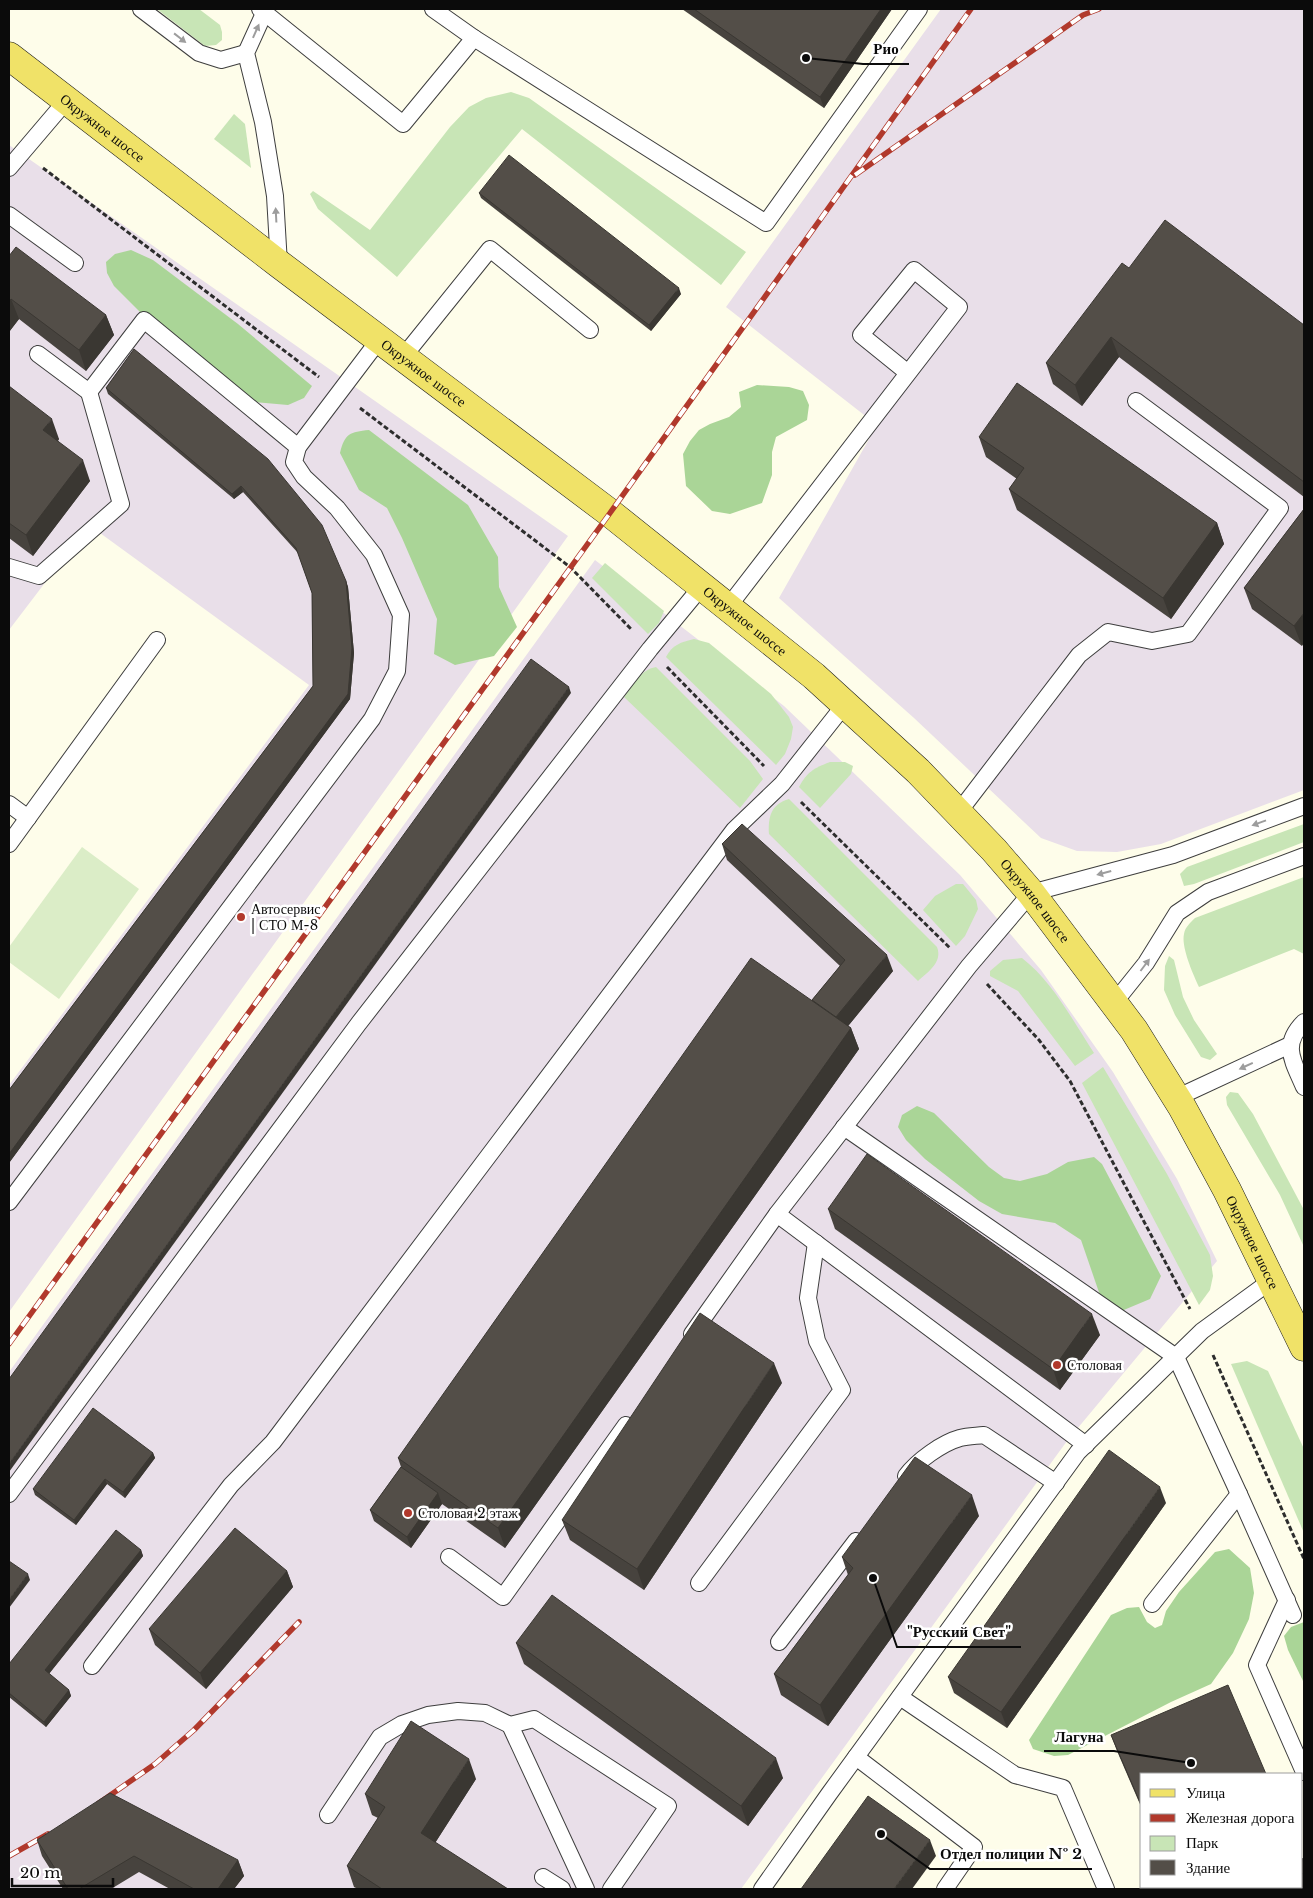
<svg xmlns="http://www.w3.org/2000/svg" width="1313" height="1898" font-family="'Libre Baskerville',serif">
<style>
.industrial{fill:#e9dfe9}
.green{fill:#c8e5b6}
.forest{fill:#aad597}
.pitch{fill:#dbedc7}
.lines{fill:none;stroke-linecap:round;stroke-linejoin:round}
.service-casing{stroke:#3e3e3e;stroke-width:18}
.primary-casing{stroke:#1c1c1c;stroke-width:29}
.path{stroke:#2d2d2d;stroke-width:3;stroke-dasharray:5 2.5;stroke-linecap:butt}
.service{stroke:#fff;stroke-width:16}
.primary{stroke:#f0e268;stroke-width:28}
.rail-casing{stroke:#b1392c;stroke-width:5.5}
.rail{stroke:#fff;stroke-width:4;stroke-dasharray:11;stroke-linecap:butt}
.wall{fill:#47433e}
.shaded-wall{fill:#3a3732}
.building{fill:#534e48;stroke:#3a3732}
.oneway{fill:#9d9d9d}
.poi-dot{fill:#b1392c;stroke:#fff;stroke-width:2}
.labels{text-anchor:middle;stroke-width:5;stroke-linejoin:round;paint-order:stroke}
.street-label{font-size:14px;fill:#0b0b0b;stroke:#fff}
.poi-label{font-size:14px;fill:#0b0b0b;stroke:#fff;text-anchor:start}
.leader{fill:none;stroke:#0b0b0b;stroke-width:2}
.callout-dot{fill:#0b0b0b;stroke:#fff;stroke-width:2}
.callout-label{font-size:15px;text-anchor:middle;font-weight:bold;fill:#0b0b0b;stroke:#fff;stroke-width:5;stroke-linejoin:round;paint-order:stroke}
</style>
<rect width="100%" height="100%" fill="#fefdea"/>
<g class="industrial">
<path d="M941 9H1304V790L1161 844 1117 852 1077 851 1041 838 914 718 779 598 877 425 726 307Z"/>
<path d="M9 145 568 536 9 1312V1085L309 685 89 525 9 630Z"/>
<path d="M595 560 784 706 960 875 1041 970 1113 1072 1177 1179 1217 1261 1067 1441 741 1889H9V1372Z"/>
</g>
<g class="green">
<path d="M157 9H199L220 25 222 32V40L216 45 205 46Z"/>
<path d="M511 92 529 98 746 252 721 285 522 129 397 277 318 209 310 194 313 191 370 230 450 127 469 107 486 98Z"/>
<path d="M234 114 245 124 251 168 214 139Z"/>
<path d="M605 563 664 611 659 623 648 634 592 578Z"/>
<path d="M694 639 709 643 771 694 789 717 793 727 791 739 785 754 776 765 666 657C672 645 681 642 694 639Z"/>
<path d="M656 667 750 761 763 779 740 808 624 697C633 684 640 670 656 667Z"/>
<path d="M830 762H845L853 766 851 774 820 808 799 787C807 772 814 768 830 762Z"/>
<path d="M789 799 937 947C943 962 928 972 918 981L769 834C768 817 771 804 789 799Z"/>
<path d="M1304 824V842L1194 884 1184 886 1180 874 1187 867Z"/>
<path d="M1304 877V954L1294 949 1199 987C1193 974 1181 947 1184 934 1185 927 1191 922 1195 918Z"/>
<path d="M956 884H963L976 900 978 909 965 936 956 946 923 910 935 896Z"/>
<path d="M1169 956 1174 960 1183 997 1194 1020 1217 1054 1210 1060 1201 1057 1175 1015 1164 990 1165 966Z"/>
<path d="M1022 958C1053 982 1073 1021 1094 1053L1075 1066 1018 991 990 976V971L1003 960Z"/>
<path d="M1103 1067 1167 1174 1210 1255 1213 1276 1210 1290 1199 1305 1082 1083Z"/>
<path d="M1230 1092 1238 1093 1253 1114 1304 1210V1247L1280 1195 1227 1105 1226 1097Z"/>
<path d="M1247 1361 1268 1371 1304 1449V1533L1231 1364Z"/>
</g>
<g class="forest">
<path d="M131 250 153 260 238 324 312 386 304 398 288 405 253 402 146 318 114 286 107 273 106 262 115 254Z"/>
<path d="M757 385 789 387 803 391 809 405 807 420 776 437 772 452V475L762 503 730 514 712 511 686 486 683 454 690 441 699 430 710 424 729 417 741 407 739 392Z"/>
<path d="M369 430 468 505 498 557 499 587 517 627 494 656 455 665 434 654 437 619 402 538 387 508 359 490 340 453C345 433 350 432 369 430Z"/>
<path d="M917 1106 934 1113 989 1167 1004 1178 1020 1181 1047 1174 1068 1162 1094 1157 1102 1164 1161 1276 1150 1299 1119 1312 1103 1304 1081 1240 1055 1223 1002 1214 979 1201 925 1159 906 1140 898 1127 902 1115Z"/>
<path d="M1229 1549 1250 1568 1254 1593 1249 1619 1233 1653 1211 1684 1171 1702 1068 1755 1054 1756 1033 1749 1029 1740 1111 1615 1127 1608 1139 1607 1147 1622 1155 1628 1162 1625 1166 1611 1179 1592 1215 1552Z"/>
<path d="M1304 1622V1683L1288 1650 1284 1636 1291 1627Z"/>
</g>
<path class="pitch" d="M82 847 139 889 59 999 9 962V947Z"/>
<g class="lines">
<g class="service-casing">
<g id="service">
<path d="M141 9 199 53 221 60 246 53"/>
<path d="M260 9 403 124 474 38 433 9"/>
<path d="M266 9 246 53 263 122 275 196 279 264"/>
<path d="M474 38 766 223 919 9"/>
<path d="M9 168 66 101"/>
<path d="M9 215 75 263"/>
<path d="M38 354 89 392 144 320 298 447"/>
<path d="M403 357 490 249 590 330"/>
<path d="M9 567 39 576 121 504 89 392"/>
<path d="M728 607 959 307 914 270 861 335 908 373"/>
<path d="M9 804 28 818"/>
<path d="M958 813 1079 655 1108 632 1152 641 1188 634 1280 508 1136 401"/>
<path d="M9 844 157 640"/>
<path d="M1114 1003 1146 963 1177 913 1208 892 1304 856"/>
<path d="M1304 1022C1281 1045 1293 1061 1304 1087"/>
<path d="M1176 1098 1290 1045"/>
<path d="M844 1127 1176 1357 1239 1494 1293 1615"/>
<path d="M9 1202 372 719 397 671 401 615 374 555 337 508 304 477 294 462 298 447 379 340"/>
<path d="M692 1334 777 1214"/>
<path d="M1086 1445 777 1214 969 966 1031 893 1173 855 1304 806"/>
<path d="M906 1476C917 1461 942 1443 960 1438 968 1436 976 1436 984 1435L1056 1483"/>
<path d="M9 1494 359 1023 650 649 702 586"/>
<path d="M449 1557 503 1597 626 1425"/>
<path d="M699 1583 842 1390 817 1341 808 1298 816 1243"/>
<path d="M1287 1600 1257 1665 1304 1772"/>
<path d="M1152 1604 1239 1494"/>
<path d="M779 1642 856 1541"/>
<path d="M92 1666 231 1485 273 1442 734 830 782 784 846 703"/>
<path d="M900 1697 1015 1775 1063 1788 1106 1889"/>
<path d="M510 1725 586 1889"/>
<path d="M856 1757 974 1847 945 1889"/>
<path d="M328 1815 380 1737 402 1724 428 1715 458 1711 485 1713 510 1725 534 1719 668 1806 611 1889"/>
<path d="M543 1877 562 1889"/>
<path d="M762 1889 829 1794 1078 1452 1202 1331 1272 1280"/>
</g>
</g>
<g class="primary-casing">
<g id="primary">
<path id="s1" d="M9 56 279 264 610 513 814 676 918 771 994 850 1031 893 1134 1030 1182 1107 1227 1190 1304 1347"/>
</g>
</g>
<g class="path">
<path d="M43 168 319 377"/>
<path d="M360 408 570 567 632 630"/>
<path d="M667 667 764 766"/>
<path d="M801 802 950 948"/>
<path d="M987 984 1039 1040 1070 1081 1190 1309"/>
<path d="M1213 1355 1304 1559"/>
</g>
<use href="#service" class="service"/>
<use href="#primary" class="primary"/>
<g class="rail-casing">
<g id="rail">
<path d="M855 175 1083 15 1099 9"/>
<path d="M9 1344 610 513 971 9"/>
<path d="M99 1803 155 1764 194 1730 299 1622"/>
<path d="M9 1856 48 1834"/>
</g>
</g>
<use href="#rail" class="rail"/>
</g>
<g class="wall">
<path d="M682 9H892L824 108Z"/>
<path d="M479 193 681 294 651 331 481 198Z"/>
<path d="M9 256 106 315 114 335 86 371 19 319 9 332Z"/>
<path d="M1129 268 1304 325V497L1119 357 1082 406 1053 384 1046 363Z"/>
<path d="M134 349 346 581 348 587 354 653 350 699 9 1163V1090L313 686 312 593 298 553 243 492 234 499 108 394 106 388Z"/>
<path d="M9 386 59 439 58 441 90 481 33 556 9 538Z"/>
<path d="M979 437 1217 523 1224 544 1171 619 1017 510 1009 489 1017 479 986 457Z"/>
<path d="M1304 509 1302 646 1252 609 1244 588Z"/>
<path d="M722 844 893 971 848 1026 851 1028 859 1049 505 1548 442 1504 411 1548 374 1521 370 1510 401 1467 398 1458 812 1000 840 966 727 860Z"/>
<path d="M828 1209 1100 1335 1060 1390 835 1229Z"/>
<path d="M782 1383 644 1590 570 1540 562 1520Z"/>
<path d="M153 1453 155 1458 125 1498 107 1484 76 1525 35 1495 33 1489Z"/>
<path d="M1166 1503 1007 1728 954 1693 948 1677Z"/>
<path d="M979 1516 828 1726 781 1695 774 1674 848 1575 842 1557Z"/>
<path d="M141 1550 143 1556 49 1674 69 1690 71 1696 46 1727 9 1697V1664Z"/>
<path d="M287 1571 293 1587 206 1689 155 1645 149 1629Z"/>
<path d="M516 1643 783 1778 748 1826 524 1664Z"/>
<path d="M1111 1735 1142 1774V1809L1117 1751Z"/>
<path d="M476 1779 435 1843 508 1889H358L354 1887 347 1866 378 1818 372 1815 365 1794Z"/>
<path d="M37 1840 238 1860 244 1876 234 1889H170L139 1872 111 1889H63L42 1856Z"/>
<path d="M1302 1858 1304 1864V1889H1176L1175 1887H1302Z"/>
</g>
<g class="shaded-wall">
<path d="M881 9H892L824 108 820 97Z"/>
<path d="M679 288 681 294 651 331 649 325Z"/>
<path d="M11 299 19 319 9 332V302Z"/>
<path d="M106 315 114 335 86 371 79 350Z"/>
<path d="M1111 337 1119 357 1082 406 1075 385Z"/>
<path d="M52 419 59 439 50 451 43 430Z"/>
<path d="M83 460 90 481 33 556 26 535Z"/>
<path d="M241 486 243 492 234 499 232 494Z"/>
<path d="M1217 523 1224 544 1171 619 1163 598Z"/>
<path d="M346 581 348 587 354 653 350 699 9 1163V1154L348 694Z"/>
<path d="M1304 613V643L1302 646 1294 626Z"/>
<path d="M569 687 571 693 9 1472V1464Z"/>
<path d="M887 955 893 971 840 1036 834 1020Z"/>
<path d="M851 1028 859 1049 505 1548 498 1528Z"/>
<path d="M1092 1314 1100 1335 1060 1390 1053 1369Z"/>
<path d="M774 1363 782 1383 644 1590 637 1569Z"/>
<path d="M153 1453 155 1458 125 1498 123 1492Z"/>
<path d="M105 1479 107 1484 76 1525 74 1520Z"/>
<path d="M1160 1487 1166 1503 1007 1728 1001 1712Z"/>
<path d="M438 1493 442 1504 411 1548 407 1537Z"/>
<path d="M972 1495 979 1516 828 1726 820 1705Z"/>
<path d="M141 1550 143 1556 47 1676 45 1670Z"/>
<path d="M287 1571 293 1587 206 1689 200 1673Z"/>
<path d="M28 1574 30 1580 9 1608V1600Z"/>
<path d="M69 1690 71 1696 46 1727 44 1722Z"/>
<path d="M776 1758 783 1778 748 1826 741 1806Z"/>
<path d="M469 1759 476 1779 428 1854 421 1833Z"/>
<path d="M930 1840 936 1856 912 1889H894Z"/>
<path d="M238 1860 244 1876 234 1889H218Z"/>
</g>
<g class="building">
<path d="M694 9H881L820 97Z"/>
<path d="M509 155 679 288 649 325 479 193Z"/>
<path d="M1165 220 1304 325V482L1111 337 1075 385 1046 363 1122 263 1129 268Z"/>
<path d="M16 247 106 315 79 350 11 299 9 302V256Z"/>
<path d="M134 349 268 459 322 525 346 581 352 648 348 694 9 1154V1090L313 686 312 593 296 548 241 486 232 494 106 388Z"/>
<path d="M1017 383 1217 523 1163 598 1009 489 1024 468 979 437Z"/>
<path d="M9 386 52 419 43 430 83 460 26 535 9 523Z"/>
<path d="M1304 509V613L1294 626 1244 588Z"/>
<path d="M531 659 569 687 9 1464V1379Z"/>
<path d="M742 824 887 955 836 1017 812 1000 845 960 722 844Z"/>
<path d="M751 958 851 1028 498 1528 398 1458Z"/>
<path d="M867 1154 1092 1314 1053 1369 828 1209Z"/>
<path d="M700 1313 774 1363 637 1569 562 1520Z"/>
<path d="M93 1408 153 1453 123 1492 105 1479 74 1520 33 1489Z"/>
<path d="M1109 1450 1160 1487 1001 1712 948 1677Z"/>
<path d="M915 1457 972 1495 820 1705 774 1674 853 1568 842 1557Z"/>
<path d="M401 1467 438 1493 407 1537 370 1510Z"/>
<path d="M235 1528 287 1571 200 1673 149 1629Z"/>
<path d="M116 1530 141 1550 45 1670 69 1690 44 1722 9 1693V1664Z"/>
<path d="M9 1561 28 1574 9 1600Z"/>
<path d="M552 1595 776 1758 741 1806 516 1643Z"/>
<path d="M1228 1685 1266 1774H1142V1807L1111 1735Z"/>
<path d="M411 1721 469 1759 421 1833 508 1889H382L347 1866 385 1807 365 1794Z"/>
<path d="M110 1793 238 1860 218 1889H194L134 1856 79 1889H68L37 1840Z"/>
<path d="M868 1796 930 1840 894 1889H801Z"/>
<path d="M1302 1858 1304 1864V1873L1302 1874Z"/>
<path d="M1176 1887H1271L1265 1889H1177Z"/>
</g>
<defs><path id="oneway-solid" d="M-6-.8H1V-3.2L6.5 0L1 3.2V.8H-6Z" transform="scale(1.25)"/></defs>
<g class="oneway">
<use href="#oneway-solid" transform="translate(256 31) rotate(-66)"/>
<use href="#oneway-solid" transform="translate(180 38) rotate(38)"/>
<use href="#oneway-solid" transform="translate(276 215) rotate(-93)"/>
<use href="#oneway-solid" transform="translate(1259 823) rotate(160)"/>
<use href="#oneway-solid" transform="translate(1104 873) rotate(165)"/>
<use href="#oneway-solid" transform="translate(1145 965) rotate(-53)"/>
<use href="#oneway-solid" transform="translate(1246 1066) rotate(155)"/>
</g>
<g class="poi-dot">
<circle cx="241" cy="917" r="5"/>
<circle cx="1057" cy="1365" r="5"/>
<circle cx="408" cy="1513" r="5"/>
</g>
<g class="labels">
<g class="street-label">
<text dy="5" stroke="none"><textPath href="#s1" startOffset="118">Окружное шоссе</textPath></text>
<text dy="5" stroke="none"><textPath href="#s1" startOffset="522">Окружное шоссе</textPath></text>
<text dy="5" stroke="none"><textPath href="#s1" startOffset="928">Окружное шоссе</textPath></text>
<text dy="5" stroke="none"><textPath href="#s1" startOffset="1332">Окружное шоссе</textPath></text>
<text dy="5" stroke="none"><textPath href="#s1" startOffset="1738">Окружное шоссе</textPath></text>
</g>
<g class="poi-label">
<text x="251" y="914">Автосервис<tspan x="251" dy="16">| СТО М-8</tspan></text>
<text x="1067" y="1370">Столовая</text>
<text x="418" y="1518">Столовая 2 этаж</text>
</g>
</g>
<path class="leader" d="M806 58L863 64H909M873 1578L897 1647H1021M1191 1763L1114 1751H1044M881 1834L930 1869H1092"/>
<g class="callout-dot">
<circle cx="806" cy="58" r="5"/>
<circle cx="873" cy="1578" r="5"/>
<circle cx="1191" cy="1763" r="5"/>
<circle cx="881" cy="1834" r="5"/>
</g>
<g class="callout-label">
<text x="886" y="54">Рио</text>
<text x="959" y="1637">"Русский Свет"</text>
<text x="1079" y="1742">Лагуна</text>
<text x="1011" y="1859">Отдел полиции № 2</text>
</g>
<rect width="1313" height="1898" fill="none" stroke="#0b0b0b" stroke-width="20"/>
<rect x="1140" y="1773" width="162" height="115" fill="#ffffff" stroke="#9d9d9d"/>
<rect x="1150" y="1789" width="25" height="8" fill="#f0e268" stroke="#9d9d9d"/>
<text x="1186" y="1798" font-size="15" fill="#0b0b0b">Улица</text>
<rect x="1150" y="1814" width="25" height="8" fill="#b1392c" stroke="#9d9d9d"/>
<text x="1186" y="1823" font-size="15" fill="#0b0b0b">Железная дорога</text>
<rect x="1150" y="1836" width="25" height="15" fill="#c8e5b6" stroke="#9d9d9d"/>
<text x="1186" y="1848" font-size="15" fill="#0b0b0b">Парк</text>
<rect x="1150" y="1860" width="25" height="15" fill="#534e48" stroke="#9d9d9d"/>
<text x="1186" y="1873" font-size="15" fill="#0b0b0b">Здание</text>
<path d="M12 1878v8h101v-8" fill="none" stroke="#0b0b0b" stroke-width="2.5"/>
<text x="20" y="1878" font-size="15" fill="#0b0b0b" stroke="#ffffff" stroke-width="4" paint-order="stroke">20 m</text>
</svg>
